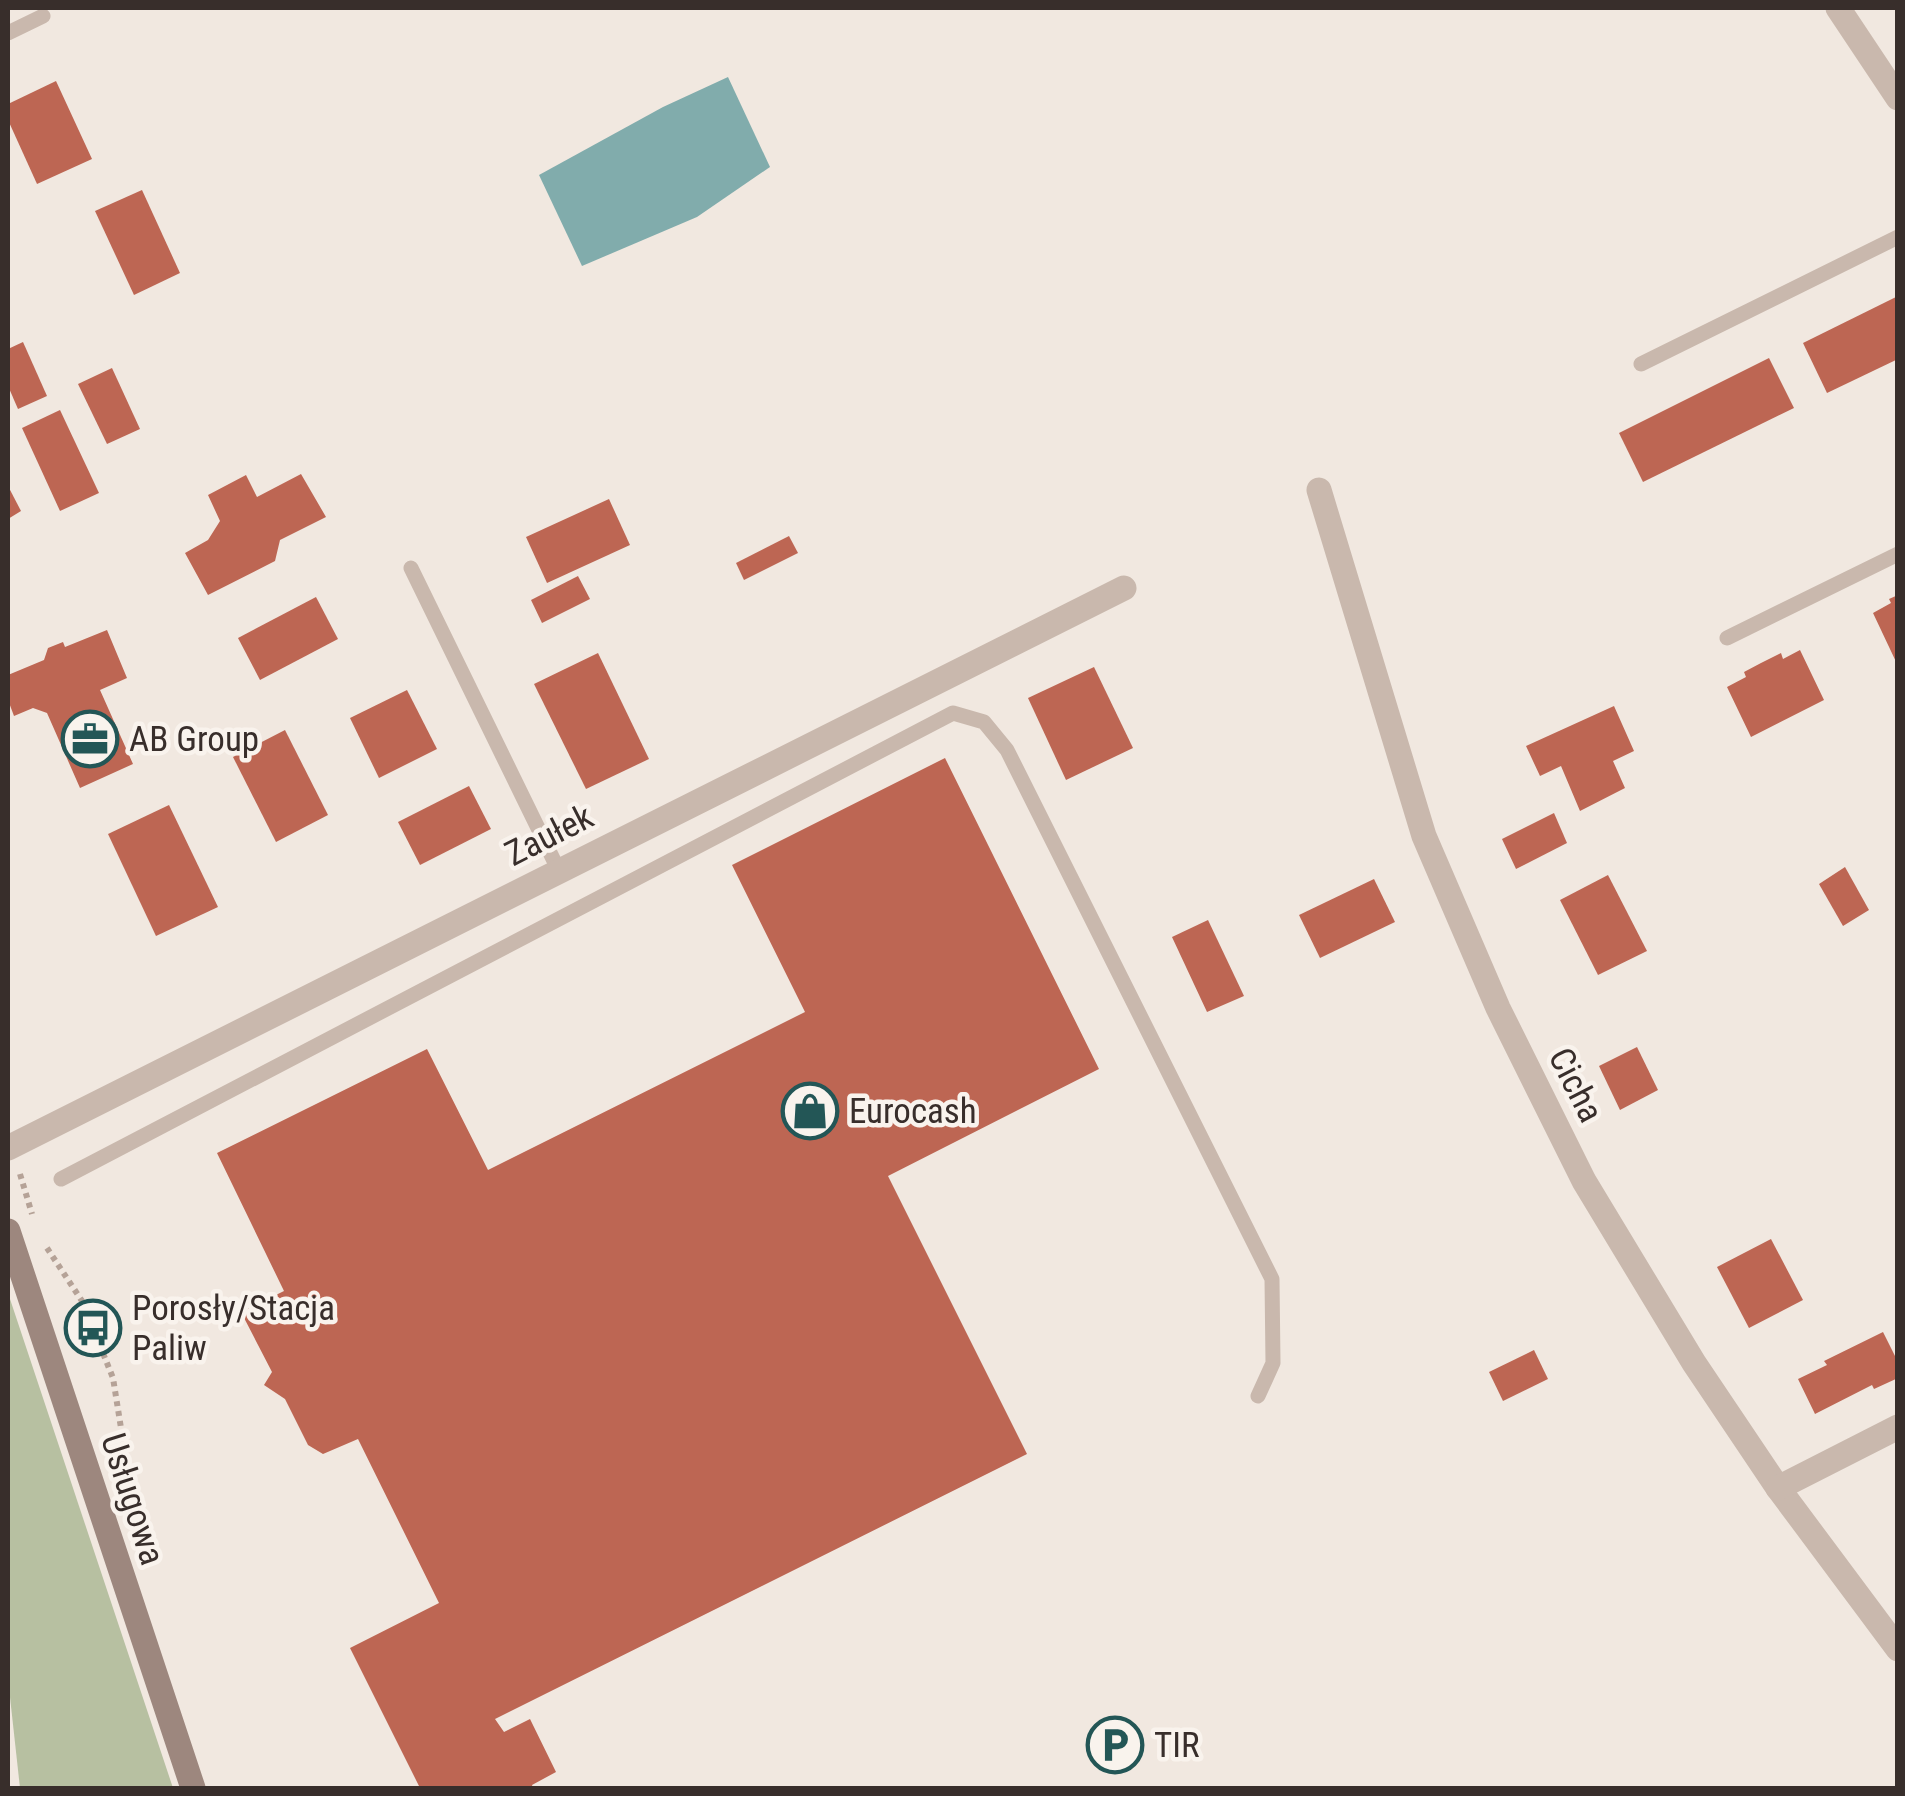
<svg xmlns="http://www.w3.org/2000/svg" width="1905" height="1796" font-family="'Roboto Condensed',sans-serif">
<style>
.green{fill:#b7c0a1}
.water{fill:#81acac}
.building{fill:#bd6653}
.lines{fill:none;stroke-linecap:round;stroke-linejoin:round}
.path{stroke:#b5a297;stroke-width:6;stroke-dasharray:5 5;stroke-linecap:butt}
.lane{stroke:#c9b8ad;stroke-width:15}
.street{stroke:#c9b8ad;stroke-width:25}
.secondary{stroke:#9d877e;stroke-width:25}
.labels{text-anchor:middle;stroke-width:9;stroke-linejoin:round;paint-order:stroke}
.poi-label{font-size:35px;fill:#382e2b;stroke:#f9f3ed;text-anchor:start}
.street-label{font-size:35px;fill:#382e2b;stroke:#f9f3ed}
</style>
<rect width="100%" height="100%" fill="#f1e8e0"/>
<path class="green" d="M8 1293 173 1788H20L8 1679Z"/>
<path class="water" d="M728 77 770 167 697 217 582 266 539 175 663 107Z"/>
<g class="building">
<path d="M56 81 92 159 37 184 8 120V104Z"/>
<path d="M142 190 180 273 134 295 95 211Z"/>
<path d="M1898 296V359L1827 393 1803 343Z"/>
<path d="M23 342 47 396 18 409 8 386V349Z"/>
<path d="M1769 358 1794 408 1643 482 1619 433Z"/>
<path d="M112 368 140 429 107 444 78 384Z"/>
<path d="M60 410 99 493 60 511 22 428Z"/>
<path d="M301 474 326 517 280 540 275 561 208 595 185 553 208 540 220 521 208 495 246 475 257 497Z"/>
<path d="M8 486 21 511 8 519Z"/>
<path d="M609 499 630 545 547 583 526 537Z"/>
<path d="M789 536 798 553 744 580 736 563Z"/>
<path d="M578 576 590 599 542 623 531 600Z"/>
<path d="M1898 595V666L1873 613 1891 603 1889 599Z"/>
<path d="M316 597 338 639 260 680 238 638Z"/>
<path d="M107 630 127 678 100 690 133 764 80 788 47 713 33 708 14 716 8 700V675L44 660 48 648 63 642 65 647Z"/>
<path d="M1800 650 1824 700 1751 737 1727 687 1746 677 1744 672 1761 663 1781 653 1783 659Z"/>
<path d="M598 653 649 759 586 789 534 684Z"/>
<path d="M1094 667 1133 748 1066 780 1028 698Z"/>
<path d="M407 690 437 749 379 778 350 718Z"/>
<path d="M1614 706 1634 751 1613 761 1625 788 1580 811 1561 766 1540 776 1526 746Z"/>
<path d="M285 730 328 815 276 842 233 757Z"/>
<path d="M945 758 1099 1069 888 1176 1027 1454 495 1719 504 1732 530 1719 556 1772 532 1785 533 1788H420L350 1648 439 1603 358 1439 323 1454 308 1445 285 1399 264 1385 272 1372 241 1312 284 1291 217 1153 427 1049 488 1170 805 1012 732 865Z"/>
<path d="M469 786 491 829 420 865 398 822Z"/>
<path d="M169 805 218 907 156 936 108 834Z"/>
<path d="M1554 813 1567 843 1516 869 1502 839Z"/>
<path d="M1845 867 1869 910 1843 926 1819 884Z"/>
<path d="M1608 875 1647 951 1598 975 1560 900Z"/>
<path d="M1374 879 1395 922 1320 958 1299 915Z"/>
<path d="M1208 920 1244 996 1207 1012 1172 937Z"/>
<path d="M1637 1047 1658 1090 1620 1110 1599 1066Z"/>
<path d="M1771 1239 1803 1300 1749 1328 1717 1267Z"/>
<path d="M1883 1332 1898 1362V1378L1874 1389 1872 1385 1815 1414 1798 1379 1827 1365 1824 1361Z"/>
<path d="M1534 1350 1548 1379 1503 1401 1489 1372Z"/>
</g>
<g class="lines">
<g class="path">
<path d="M20 1174 32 1214"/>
<path d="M47 1248 82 1301 113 1378 133 1503"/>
</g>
<g class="lane">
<path d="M8 33 43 16"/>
<path d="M1641 364 1898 237"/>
<path d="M411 568 558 869"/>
<path d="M1727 638 1898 554"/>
<path d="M61 1179 953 713 984 722 1007 750 1272 1279 1273 1363 1258 1396"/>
</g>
<g class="street">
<path d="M1838 8 1898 98"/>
<path d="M1319 490 1424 836 1498 1008 1584 1181 1694 1363 1778 1488 1898 1649"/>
<path d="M8 1148 1124 588"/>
<path d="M1778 1488 1898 1427"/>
</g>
<path class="secondary" d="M8 1231 193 1788"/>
</g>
<defs>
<g id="office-ring" transform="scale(2.875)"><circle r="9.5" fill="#f9f3ed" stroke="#235656" stroke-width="1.5"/><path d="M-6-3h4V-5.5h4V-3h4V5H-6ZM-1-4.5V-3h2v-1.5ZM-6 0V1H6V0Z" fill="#235656"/></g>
<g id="shop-ring" transform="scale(2.875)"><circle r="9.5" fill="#f9f3ed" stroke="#235656" stroke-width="1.5"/><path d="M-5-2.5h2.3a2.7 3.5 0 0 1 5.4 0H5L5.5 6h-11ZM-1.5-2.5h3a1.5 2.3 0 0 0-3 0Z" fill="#235656"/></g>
<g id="bus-ring" transform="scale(2.875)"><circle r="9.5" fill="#f9f3ed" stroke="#235656" stroke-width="1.5"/><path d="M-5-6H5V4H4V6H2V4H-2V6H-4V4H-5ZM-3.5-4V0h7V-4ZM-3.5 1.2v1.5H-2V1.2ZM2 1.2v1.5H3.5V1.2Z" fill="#235656"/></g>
<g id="parking-ring" transform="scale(2.875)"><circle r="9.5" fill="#f9f3ed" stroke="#235656" stroke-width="1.5"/><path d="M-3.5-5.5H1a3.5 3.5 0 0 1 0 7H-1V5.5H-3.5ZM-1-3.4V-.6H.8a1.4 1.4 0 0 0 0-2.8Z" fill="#235656"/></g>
</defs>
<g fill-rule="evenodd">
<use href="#office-ring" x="90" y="739"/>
<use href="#shop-ring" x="810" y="1111"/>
<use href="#bus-ring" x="93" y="1328"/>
<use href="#parking-ring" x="1115" y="1745"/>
</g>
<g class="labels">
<g class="poi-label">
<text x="129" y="751">AB Group</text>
<text x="849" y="1123">Eurocash</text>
<text x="132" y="1320">Porosły/Stacja<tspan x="132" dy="40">Paliw</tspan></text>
<text x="1154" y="1757">TIR</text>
</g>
<g class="street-label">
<text transform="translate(549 835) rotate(-27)" y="12">Zaułek</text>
<text transform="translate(1576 1085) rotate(63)" y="12">Cicha</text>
<text transform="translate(133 1499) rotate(72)" y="12">Usługowa</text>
</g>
</g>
<rect width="1905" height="1796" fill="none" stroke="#382e2b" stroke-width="20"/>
</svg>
